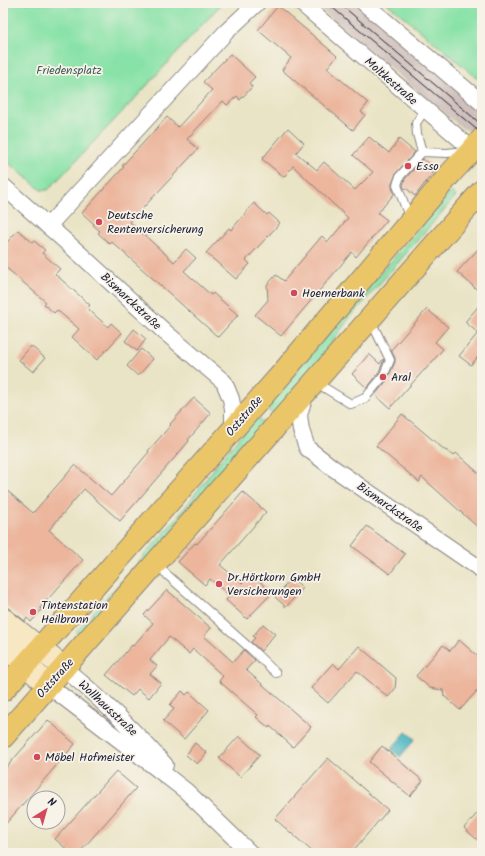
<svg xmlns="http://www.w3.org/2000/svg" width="485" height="856" font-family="Kalam,sans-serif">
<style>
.industrial{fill:#cfc0bb}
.green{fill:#88e2a7;stroke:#558271}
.water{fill:#47b6c1;stroke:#346c7e}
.building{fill:#ecb59c}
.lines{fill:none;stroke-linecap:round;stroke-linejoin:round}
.lane-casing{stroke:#868380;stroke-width:10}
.street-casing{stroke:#868380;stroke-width:18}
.secondary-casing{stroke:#868380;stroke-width:24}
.primary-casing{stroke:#868380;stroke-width:24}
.lane{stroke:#fff;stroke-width:8}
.street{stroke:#fff;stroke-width:16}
.secondary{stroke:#f7e8c3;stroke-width:22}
.primary{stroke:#ebc669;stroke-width:22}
.tram{stroke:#22223b;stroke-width:1}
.poi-dot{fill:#d1495b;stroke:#f7f3e8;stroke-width:1.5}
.labels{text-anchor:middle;stroke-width:3.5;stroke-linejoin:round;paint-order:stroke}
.park-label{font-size:12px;fill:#415c5b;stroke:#f7f3e8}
.street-label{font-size:12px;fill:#22223b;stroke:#f7f3e8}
.poi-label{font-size:12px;fill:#22223b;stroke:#f7f3e8;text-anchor:start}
</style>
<rect width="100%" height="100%" fill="#f7f3e8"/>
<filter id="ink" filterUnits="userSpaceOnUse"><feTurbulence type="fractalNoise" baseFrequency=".025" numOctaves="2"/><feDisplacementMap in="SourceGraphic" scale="8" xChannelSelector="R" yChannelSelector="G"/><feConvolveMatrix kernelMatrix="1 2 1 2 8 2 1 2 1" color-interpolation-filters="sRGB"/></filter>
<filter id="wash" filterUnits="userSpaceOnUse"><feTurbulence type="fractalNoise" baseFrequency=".012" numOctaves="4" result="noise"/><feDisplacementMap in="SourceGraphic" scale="16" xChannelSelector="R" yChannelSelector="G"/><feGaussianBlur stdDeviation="0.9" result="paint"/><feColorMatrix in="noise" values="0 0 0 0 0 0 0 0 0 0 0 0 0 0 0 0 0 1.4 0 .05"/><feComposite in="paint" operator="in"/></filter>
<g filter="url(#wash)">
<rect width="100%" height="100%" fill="#eae4c6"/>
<path class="industrial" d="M313 3H357L482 110V126L481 128 474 132 462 128Z"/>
<g class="green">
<path d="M3 3H222L141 92 48 190H41L3 158Z"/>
<path d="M387 3H482V82Z"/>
<path d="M451 192 456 196 348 320 312 369 274 416 265 407Z"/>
<path d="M256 417 266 425 81 636 76 632 165 532 180 514 225 454Z"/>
</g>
<path class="water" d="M406 732 415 739 400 757 391 749Z"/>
<g id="blocks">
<g class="building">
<path d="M278 6 337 56 327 68 368 103 361 112 365 115 353 130 282 70 291 58 258 30Z"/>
<path d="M230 54 255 77 249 83 252 87 240 100 237 96 227 105 223 101 187 139 198 149 130 222 174 262 186 249 196 258 184 271 211 295 213 293 238 315 218 337 112 242 110 244 98 233 100 231 93 225 94 224 82 213 124 167 122 166 167 117 178 127 212 90 203 82Z"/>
<path d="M288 128 304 143 296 153 317 170 324 162 355 190 373 172 353 155 369 137 389 153 399 139 415 152 396 173 392 184V187L394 194 378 213 387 220 356 257 352 252 281 336 255 315 268 300 267 285 276 275 284 281 322 236 328 242 348 218 293 166 284 177 262 159Z"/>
<path d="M423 159 436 169 415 196 406 188 404 189 403 185 405 179Z"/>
<path d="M254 203 267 215 269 213 280 223 246 260 250 264 236 279 206 253 229 228 231 230Z"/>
<path d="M18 230 32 242 34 241 45 250 42 253 60 269 55 274 90 305 87 308 108 327 111 323 122 333 97 360 72 337 79 329 57 310 54 313 44 304 46 302 3 265V247Z"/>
<path d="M482 245V294L457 272Z"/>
<path d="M482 302V352L471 365 459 356 478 333 465 322Z"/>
<path d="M427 309 448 327 435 342 443 349 425 370H424L390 408 375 395 387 380 395 362V358L391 350Z"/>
<path d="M134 329 146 339 137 351 125 341Z"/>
<path d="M31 346 45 358 33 372 19 360Z"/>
<path d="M141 349 153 359 138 376 127 366Z"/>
<path d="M369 354 380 364 383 359 384 360 378 374 367 388 352 374Z"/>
<path d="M194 398 211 413 188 440 189 441 120 521 84 489 49 530 83 560 40 608 42 609 31 622 27 618 25 621 3 604V487L33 513 75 465 111 496 149 452 148 451 171 425 170 424Z"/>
<path d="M402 414 446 451V450L453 456 456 453 482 476V531L422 477 419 482 376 446Z"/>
<path d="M243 492 266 512 220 565 242 583 251 573 272 593 247 619 226 600 230 596 210 579 205 585 178 562 195 543 197 544Z"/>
<path d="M367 526 405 554 390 574 352 546Z"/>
<path d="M292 578 303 588 286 607 275 597Z"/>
<path d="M167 590 211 628 204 636 233 662 244 650 247 653 255 660 246 670 311 727 293 747 270 726 269 728 256 717 258 715 219 681 223 676 193 649 189 654 169 637 150 660 157 666 150 674 161 683 149 698 138 689 132 696 106 675 132 645 133 646 153 623 144 615Z"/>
<path d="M263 624 275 634 261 651 251 642 255 638 253 636Z"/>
<path d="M459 640 482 660V685L460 710 444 696 443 690 430 688 416 676 443 645 450 651Z"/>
<path d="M359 646 396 678 395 689 388 697 357 671 328 703 311 688 333 663 339 669Z"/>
<path d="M182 691 186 695 189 692 209 710 184 739 163 721 174 709 170 705Z"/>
<path d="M48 720 75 744 3 827V771Z"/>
<path d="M239 736 260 755 240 777 219 758Z"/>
<path d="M195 743 207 753 197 764 186 755Z"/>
<path d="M382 746 423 781 410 796 369 762Z"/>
<path d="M328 758 388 810 351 853H314L275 819Z"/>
<path d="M116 771 136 788 79 853H71L55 839Z"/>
<path d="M482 808V844L464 828Z"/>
</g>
</g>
</g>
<g filter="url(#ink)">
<use href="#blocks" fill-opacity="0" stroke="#868380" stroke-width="1"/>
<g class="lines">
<g class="lane-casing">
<g id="lane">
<path d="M422 152 417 134 416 123 425 110"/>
<path d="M410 219 397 185 400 176 422 152 447 153 466 151"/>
<path d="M315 382 351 404 365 398 383 377 390 360 370 319"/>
<path d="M156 565 251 649 276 673"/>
</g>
</g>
<g class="street-casing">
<g id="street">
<path d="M301 3 473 150"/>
<path d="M364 3 482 103"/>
<path d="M3 186 81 255 165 332 224 382 231 399 233 410V429"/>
<path d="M48 226 226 32 257 3"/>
<path d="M305 394 299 415 301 430 307 448 333 468 482 570"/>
<path d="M64 668C100 698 134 730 165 765"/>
<path d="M49 686 142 757 186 791 250 853"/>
</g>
</g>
<g class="secondary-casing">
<g id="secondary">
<path d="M3 619 64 668"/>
<path d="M3 642 16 656 49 686"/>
</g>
</g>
<g class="primary-casing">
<g id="primary">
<path d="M3 690 280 376 451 173 482 139"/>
<path d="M3 737C164 556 321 372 482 191"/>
</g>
</g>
<use href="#lane" class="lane"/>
<use href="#street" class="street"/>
<use href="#secondary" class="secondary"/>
<use href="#primary" class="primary"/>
<g class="tram">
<path d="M327 3 482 134"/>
<path d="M339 3 482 125"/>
</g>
</g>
</g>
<g class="poi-dot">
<circle cx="408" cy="166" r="4"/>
<circle cx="99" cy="222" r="4"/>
<circle cx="294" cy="293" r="4"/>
<circle cx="383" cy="377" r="4"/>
<circle cx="219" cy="584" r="4"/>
<circle cx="33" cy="612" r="4"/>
<circle cx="37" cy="757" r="4"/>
</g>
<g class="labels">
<g class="park-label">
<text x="69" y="74">Friedensplatz</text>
</g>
<g class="street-label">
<text transform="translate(391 81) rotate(41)" y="4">Moltkestraße</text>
<text transform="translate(131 301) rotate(43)" y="4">Bismarckstraße</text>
<text transform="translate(244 416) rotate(-49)" y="4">Oststraße</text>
<text transform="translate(390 507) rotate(35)" y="4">Bismarckstraße</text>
<text transform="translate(55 678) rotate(-48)" y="4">Oststraße</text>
<text transform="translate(108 708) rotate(43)" y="4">Wollhausstraße</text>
</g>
<g class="poi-label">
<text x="416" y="170">Esso</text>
<text x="107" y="219">Deutsche<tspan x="107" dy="14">Rentenversicherung</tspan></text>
<text x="302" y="297">Hoernerbank</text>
<text x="391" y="381">Aral</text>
<text x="227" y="581">Dr.Hörtkorn GmbH<tspan x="227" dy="14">Versicherungen</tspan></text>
<text x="41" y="609">Tintenstation<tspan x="41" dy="14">Heilbronn</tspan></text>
<text x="45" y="761">Möbel Hofmeister</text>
</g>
</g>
<rect width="485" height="856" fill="none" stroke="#f7f3e8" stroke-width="16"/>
<g transform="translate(46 810) rotate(37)"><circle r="19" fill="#f7f3e8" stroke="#a29fa3"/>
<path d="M0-3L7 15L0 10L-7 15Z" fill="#d1495b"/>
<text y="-6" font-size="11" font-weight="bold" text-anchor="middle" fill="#22223b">N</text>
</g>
</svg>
